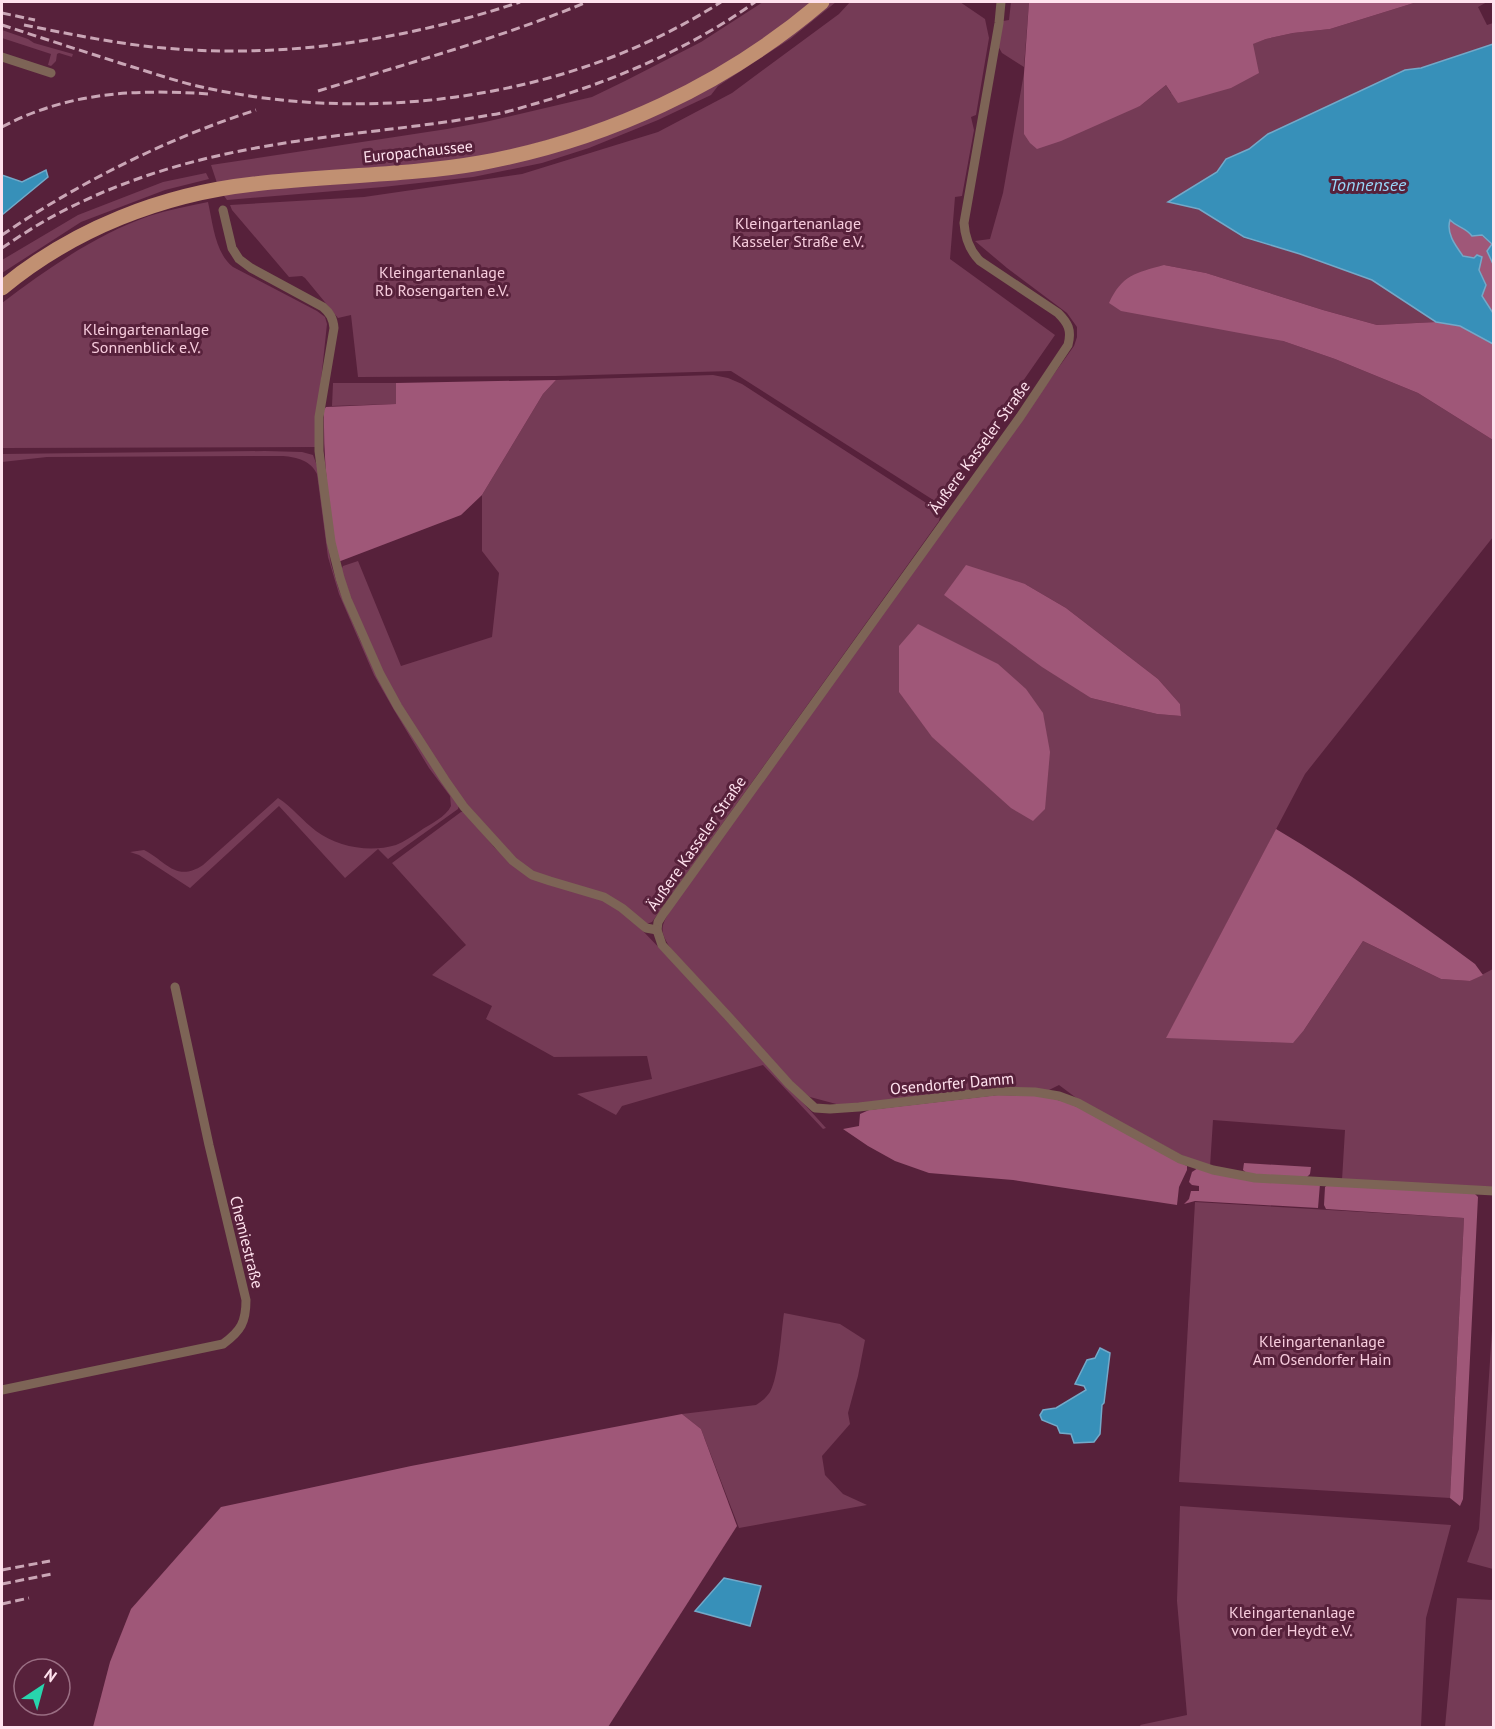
<svg xmlns="http://www.w3.org/2000/svg" width="1495" height="1729" font-family="'PT Sans',sans-serif">
<style>
.green{fill:#753b56;fill-rule:evenodd}
.forest{fill:#9f5778}
.water{fill:#3790b9;stroke:#73a9c9;stroke-width:1.5}
.lines{fill:none;stroke-linecap:round;stroke-linejoin:round}
.minor{stroke:#7d6456;stroke-width:9}
.primary{stroke:#c19072;stroke-width:15}
.rail{stroke:#caa6b6;stroke-width:3;stroke-dasharray:9 4.5;stroke-linecap:butt}
.labels{text-anchor:middle;stroke-width:6;stroke-linejoin:round;paint-order:stroke}
.street-label{font-size:16px;fill:#ffe2ee;stroke:#57213b}
.park-label{font-size:16px;fill:#f7ccdd;stroke:#57213b}
.water-label{font-size:18px;font-style:italic;fill:#98d7f9;stroke:#57213b}
</style>
<rect width="100%" height="100%" fill="#57213b"/>
<g class="green">
<path d="M763 2H814L788 23 703 79 605 124 479 159 217 183 211 165 447 129 485 122 592 97 625 81 701 42Z"/>
<path d="M829 2H836L790 39 718 86 711 95 658 120 589 148 542 163 473 177 383 187 227 200 222 193 398 178 631 124Z"/>
<path d="M850 2H960L985 19 989 38 976 115 971 117 974 130 962 196 955 197 950 259 1055 335 938 503 731 371 556 376 358 377 351 315 338 318 305 278 302 276 289 277 232 210 230 205 364 197 522 174 658 132 732 93 839 14Z"/>
<path d="M1011 2H1029L1024 67 1002 53 998 46 1003 21 1009 20Z"/>
<path d="M1417 2H1487L1478 7 1487 25 1493 23V44L1421 68 1405 70 1268 134 1249 149 1226 159 1218 172 1169 202 1199 209 1244 238 1300 254 1372 280 1436 322 1377 325 1323 310 1206 273 1164 265 1283 341 1335 359 1418 393 1493 440V537L1305 774 1167 1037 1304 1030 1363 941 1441 979 1470 981 1493 969V1187L1342 1180 1345 1130 1213 1120 1210 1167 1191 1160 1079 1100 1059 1085 1047 1091 840 1105 810 1097 798 1088 671 949C658 929 661 926 673 906L1074 346 1077 337V327L1067 313 1007 268 975 241 990 239 1003 193 1024 73V134L1140 106 1166 85 1171 93 1252 44 1266 39 1293 33 1330 29ZM1025 584 1066 608 1158 679 1180 704 1181 716 1157 714 1091 698Z"/>
<path d="M2 30 28 39 34 43 73 54 72 57 59 53 57 54 56 61 51 66 48 65 51 54 2 38Z"/>
<path d="M206 173 209 179 165 190 81 222 2 273V260L78 215 163 182Z"/>
<path d="M208 202C213 224 215 253 233 267L317 311 325 317 327 324 317 418V447L2 448V303C47 269 95 235 149 216 168 210 189 206 208 202Z"/>
<path d="M713 375 728 378 742 384 934 508 940 516 939 521 652 922 647 924 628 909 546 878 529 869 517 861 458 794 402 706 385 676 354 606 341 570 343 566 358 561 401 666 492 637 499 573 482 551V495L543 394 556 380Z"/>
<path d="M333 383H396V404L332 406Z"/>
<path d="M265 451 302 452 313 455 319 471 326 533 331 564 339 590 361 642 459 805 458 809 388 859 378 849 345 878 279 806 190 888 139 855 130 852 144 850C166 861 176 883 203 865L278 798C292 807 303 821 316 831 338 847 369 853 396 845 404 842 412 836 420 831 430 824 446 817 451 806L450 796 429 768 394 710 374 675 339 594 328 557 317 474C311 461 297 457 283 456L47 457 2 462V454Z"/>
<path d="M461 812H465L494 847 511 863 597 897 618 909 641 929 719 1010 826 1128 823 1129 763 1065 622 1106 616 1115 577 1094 652 1079 647 1056 554 1057 486 1019 492 1006 432 975 466 945 392 863Z"/>
<path d="M1195 1202 1464 1218 1450 1498 1179 1482Z"/>
<path d="M784 1313 840 1324 865 1340 858 1376 848 1413 850 1424 822 1456 825 1475 843 1494 867 1505 739 1528 701 1429 682 1414 756 1405C762 1401 766 1398 770 1392 779 1376 781 1332 784 1313Z"/>
<path d="M1493 1315 1494 1569H1493L1467 1562 1479 1529Z"/>
<path d="M1180 1506 1451 1525 1426 1618 1421 1727H1141L1140 1725 1187 1715 1177 1601Z"/>
<path d="M1457 1598 1493 1600V1727H1445Z"/>
</g>
<g class="forest">
<path d="M1029 2H1417L1330 29 1293 33 1266 39 1253 44 1259 73 1231 88 1178 103 1166 85 1140 106 1061 141 1037 149 1030 143 1024 134V73Z"/>
<path d="M1450 220C1458 227 1465 227 1472 236L1481 235 1492 244 1487 251 1493 264V313L1482 296 1486 285 1474 258 1463 256C1455 245 1446 234 1450 220Z"/>
<path d="M1164 265 1206 273 1323 310 1377 325 1436 322 1460 326 1493 344V440L1418 393 1335 359 1283 341 1121 311 1109 303C1122 275 1135 273 1164 265Z"/>
<path d="M556 380 543 394 482 495 461 515 338 562C329 512 323 461 324 410L326 407 396 404V383Z"/>
<path d="M966 565 1025 584 1066 608 1158 679 1180 704 1181 716 1157 714 1091 698 1042 667 944 595Z"/>
<path d="M918 624 998 664 1026 689 1043 713 1050 752 1045 809 1033 821 1011 808 932 737 899 692V646Z"/>
<path d="M1276 829C1345 870 1410 916 1475 964L1483 975 1470 981 1441 979 1363 941 1304 1030 1293 1043 1166 1038Z"/>
<path d="M998 1095 1043 1096 1065 1102 1087 1111 1187 1166V1170L1179 1187 1177 1205 1013 1180 929 1173 895 1161 868 1146 843 1129 859 1126 860 1114 869 1110Z"/>
<path d="M1244 1163 1311 1167 1310 1174 1306 1178 1248 1174 1243 1170Z"/>
<path d="M1198 1168 1320 1184 1318 1208 1195 1201 1184 1204 1189 1199 1191 1191H1199V1186L1192 1185 1189 1182 1192 1172Z"/>
<path d="M1330 1183 1474 1193 1478 1197 1463 1499 1460 1506 1450 1498 1464 1218 1326 1209 1324 1205 1325 1187Z"/>
<path d="M682 1414 701 1429 737 1526 608 1727H93L110 1662 131 1609 221 1507 411 1466Z"/>
</g>
<g class="water">
<path d="M1493 44V264L1487 251 1492 244 1482 235 1472 236C1465 227 1458 228 1450 220 1446 233 1455 245 1463 256L1474 258 1477 255 1482 257 1479 270 1486 285 1482 296 1493 313V344L1460 326 1436 322 1372 280 1300 254 1244 237 1199 209 1168 202 1217 172 1226 159 1249 149 1268 134 1405 70 1421 68Z"/>
<path d="M46 170 48 177 2 215V175L22 182Z"/>
<path d="M1100 1348 1110 1353 1104 1403 1102 1405 1100 1434 1094 1442 1074 1443 1071 1434 1060 1433 1057 1426 1042 1420 1040 1415 1043 1410 1056 1408 1086 1390 1084 1386 1075 1384 1087 1360 1095 1358Z"/>
<path d="M724 1578 761 1586 750 1626 695 1611Z"/>
</g>
<g class="lines">
<g class="minor">
<path d="M1001 2 999 23 964 223C965 238 969 250 980 261L1058 313C1068 323 1072 330 1068 345L1020 417 663 914 658 922 657 930 662 945 727 1015 789 1084 815 1108 830 1109 859 1107 996 1091 1035 1092 1059 1096 1078 1103 1180 1159 1213 1170 1255 1178 1494 1191"/>
<path d="M2 57 51 73"/>
<path d="M223 210 232 248 239 259 251 268 323 307C330 313 333 318 334 328L319 417V451L331 542 340 578 347 599 380 674 398 707 445 780 464 807 513 861 532 875 550 881 604 897 622 908 646 928 657 930"/>
<path d="M2 1390 223 1344C241 1331 246 1322 246 1300L209 1145 175 987"/>
</g>
<path class="primary" d="M2 288C73 229 163 194 254 184 329 175 406 176 480 163 606 140 725 85 822 2"/>
<g class="rail">
<path d="M2 13 35 20"/>
<path d="M2 25C42 38 82 51 123 64 147 71 172 80 197 86 370 126 570 99 721 2"/>
<path d="M24 25C70 34 117 44 164 48 284 59 406 40 520 2"/>
<path d="M318 91C409 63 500 38 587 2"/>
<path d="M2 127C68 92 135 89 209 94"/>
<path d="M2 235C80 182 166 139 256 110"/>
<path d="M2 248C17 238 32 228 48 219 100 190 159 169 217 156 307 135 400 131 490 115 505 113 520 108 534 104 611 82 690 49 755 2"/>
<path d="M2 1570 50 1561"/>
<path d="M2 1584 52 1574"/>
<path d="M2 1604 29 1598"/>
</g>
</g>
<g class="labels">
<g class="street-label">
<text transform="translate(418 151) rotate(-6)" y="6">Europachaussee</text>
<text transform="translate(979 447) rotate(-54)" y="6">Äußere Kasseler Straße</text>
<text transform="translate(696 843) rotate(-55)" y="6">Äußere Kasseler Straße</text>
<text transform="translate(952 1083) rotate(-5)" y="6">Osendorfer Damm</text>
<text transform="translate(247 1242) rotate(76)" y="6">Chemiestraße</text>
</g>
<g class="park-label">
<text x="798" y="229">Kleingartenanlage<tspan x="798" dy="18">Kasseler Straße e.V.</tspan></text>
<text x="442" y="278">Kleingartenanlage<tspan x="442" dy="18">Rb Rosengarten e.V.</tspan></text>
<text x="146" y="335">Kleingartenanlage<tspan x="146" dy="18">Sonnenblick e.V.</tspan></text>
<text x="1322" y="1347">Kleingartenanlage<tspan x="1322" dy="18">Am Osendorfer Hain</tspan></text>
<text x="1292" y="1618">Kleingartenanlage<tspan x="1292" dy="18">von der Heydt e.V.</tspan></text>
</g>
<g class="water-label">
<text x="1368" y="191">Tonnensee</text>
</g>
</g>
<rect width="1495" height="1729" fill="none" stroke="#ffe2ee" stroke-width="6"/>
<g transform="translate(42 1687) rotate(36)"><circle r="28" fill="#57213b" stroke="#9a6e83" stroke-width="1.5"/>
<path d="M0-4.5L10 22L0 15L-10 22Z" fill="#28d5ad"/>
<text y="-9" font-size="16" font-weight="bold" text-anchor="middle" fill="#ffe2ee">N</text>
</g>
</svg>
